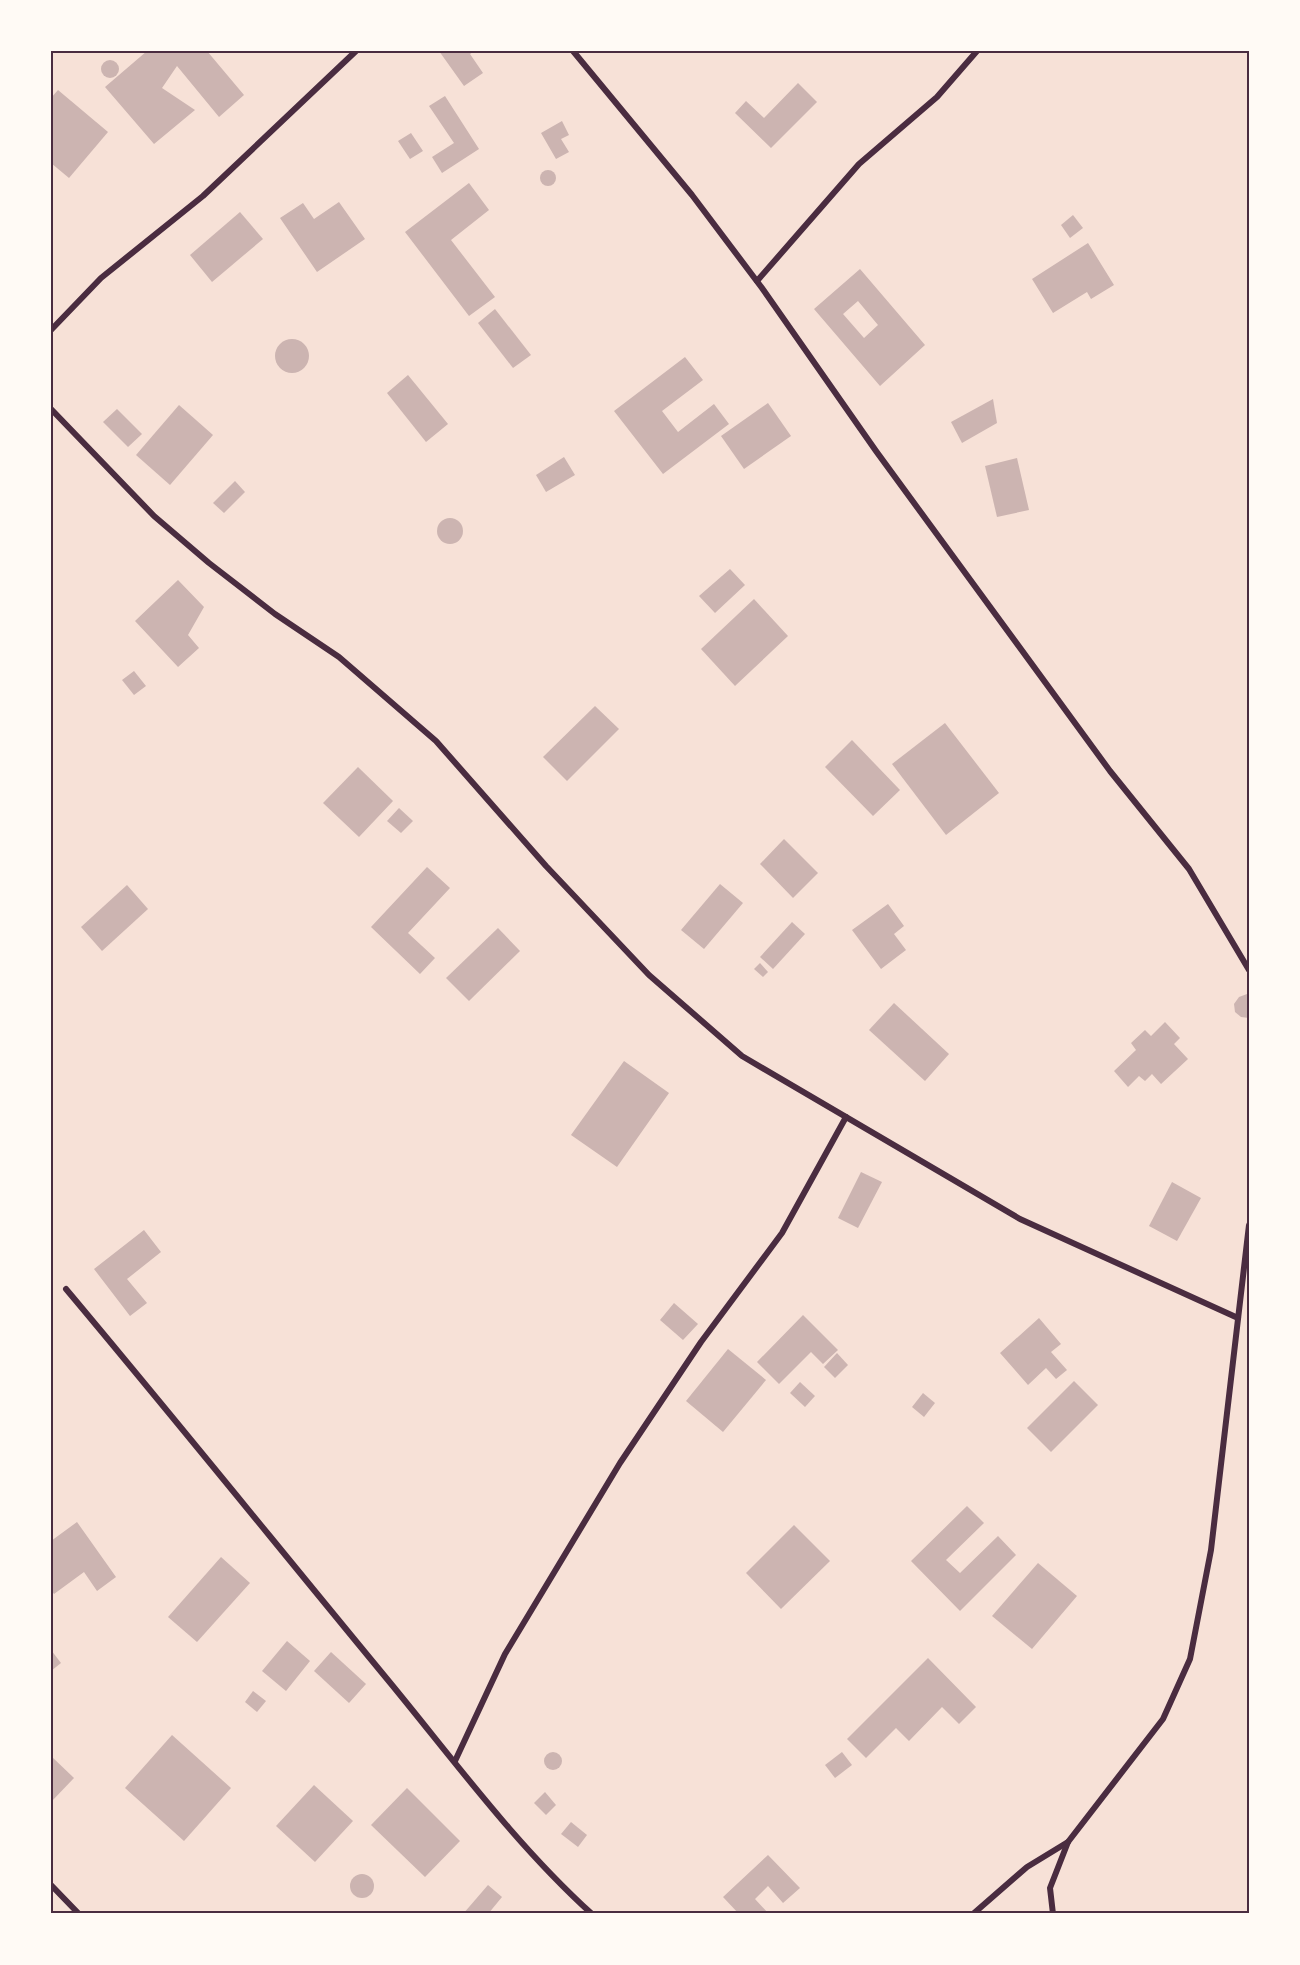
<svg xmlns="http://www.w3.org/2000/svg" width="1300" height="1965" font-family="Barlow,sans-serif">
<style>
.building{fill:#ccb4b1;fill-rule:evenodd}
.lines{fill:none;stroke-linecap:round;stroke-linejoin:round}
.minor{stroke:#4a2c40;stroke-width:6}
.neatline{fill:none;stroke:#4a2c40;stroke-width:2}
</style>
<rect width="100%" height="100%" fill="#f7e1d7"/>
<g class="building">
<path d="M147 51H207L244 95 219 117 177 66 162 88 195 110 154 144 105 87Z"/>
<path d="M439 51H474L470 54 483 73 464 86Z"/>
<circle cx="110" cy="69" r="9"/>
<path d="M798 83 817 102 771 148 735 113 746 101 764 118Z"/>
<path d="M58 90 108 132 69 178 51 163V98Z"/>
<path d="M445 96 479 149 442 173 432 157 454 143 429 106Z"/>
<path d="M562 121 569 135 561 139 569 152 556 159 541 133Z"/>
<path d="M411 133 423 151 410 159 398 141Z"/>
<circle cx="548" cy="178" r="8"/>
<path d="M469 183 489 210 451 240 495 297 469 316 405 232Z"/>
<path d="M339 202 365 239 317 272 280 218 303 203 314 219Z"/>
<path d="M240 212 263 239 212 282 190 255Z"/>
<path d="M1073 215 1083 228 1070 238 1061 225Z"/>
<path d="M1088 243 1114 285 1091 299 1087 292 1053 313 1032 279Z"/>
<path d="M860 269 925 345 880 386 814 309ZM858 301 878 325 864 338 843 314Z"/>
<path d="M495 309 531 355 513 368 478 323Z"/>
<circle cx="292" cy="356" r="17"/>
<path d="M685 357 703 380 662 411 678 432 714 404 729 424 663 474 614 411Z"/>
<path d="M408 375 448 424 426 442 387 393Z"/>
<path d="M993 399 997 423 962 443 951 422Z"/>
<path d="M768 403 791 436 744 469 721 436Z"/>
<path d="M179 405 213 435 170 485 136 455Z"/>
<path d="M117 409 142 434 128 447 103 422Z"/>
<path d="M564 457 575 475 546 492 536 475Z"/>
<path d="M1017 458 1029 510 997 517 985 466Z"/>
<path d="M235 481 245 492 224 513 213 503Z"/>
<circle cx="450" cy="531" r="13"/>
<path d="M730 569 745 585 715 613 699 596Z"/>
<path d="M178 580 204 607 188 635 199 648 178 667 135 621Z"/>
<path d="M754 599 788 636 735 686 701 649Z"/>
<path d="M134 671 146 686 134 695 122 680Z"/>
<path d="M595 706 619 729 567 781 543 757Z"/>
<path d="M945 723 999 793 946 835 892 764Z"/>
<path d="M852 740 900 790 873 816 825 767Z"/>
<path d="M358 767 393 801 359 837 323 803Z"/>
<path d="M399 808 413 821 401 833 387 821Z"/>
<path d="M784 839 818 873 793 898 760 864Z"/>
<path d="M427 867 450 888 408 933 435 958 420 974 371 927Z"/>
<path d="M720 884 743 903 704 949 681 930Z"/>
<path d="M127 885 148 909 102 951 81 927Z"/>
<path d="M888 904 904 926 894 934 906 950 881 969 852 930Z"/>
<path d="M792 922 805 934 773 969 760 957Z"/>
<path d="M498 928 520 951 469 1001 446 978Z"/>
<path d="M760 963 768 972 763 977 754 969Z"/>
<path d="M1247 994 1249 995V1018L1241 1017 1235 1012 1234 1004 1239 997Z"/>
<path d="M894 1003 949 1054 925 1081 869 1030Z"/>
<path d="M1165 1022 1180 1038 1174 1044 1188 1059 1161 1084 1152 1074 1145 1081 1139 1076 1128 1087 1114 1071 1136 1050 1131 1043 1145 1030 1151 1036Z"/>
<path d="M624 1061 669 1093 617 1167 571 1135Z"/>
<path d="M861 1172 882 1182 858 1228 838 1218Z"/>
<path d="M1172 1182 1201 1198 1177 1241 1149 1226Z"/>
<path d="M144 1230 161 1252 127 1279 147 1303 130 1316 94 1269Z"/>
<path d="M674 1303 698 1324 683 1340 660 1320Z"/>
<path d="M803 1315 838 1350 823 1364 811 1352 779 1384 757 1362Z"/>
<path d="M1039 1318 1061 1344 1051 1352 1067 1370 1056 1379 1046 1368 1028 1385 1000 1353Z"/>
<path d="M728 1349 766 1380 723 1432 686 1401Z"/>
<path d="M837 1353 848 1365 835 1378 824 1367Z"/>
<path d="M1074 1381 1098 1405 1051 1452 1027 1428Z"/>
<path d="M800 1382 815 1396 805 1407 790 1393Z"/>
<path d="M923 1393 935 1403 924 1417 912 1407Z"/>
<path d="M967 1506 984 1523 946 1560 960 1573 998 1536 1016 1555 960 1611 911 1561Z"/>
<path d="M77 1522 116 1577 97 1591 84 1572 54 1594 51 1590V1541Z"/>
<path d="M794 1525 830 1561 781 1609 746 1573Z"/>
<path d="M221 1557 250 1583 197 1642 168 1617Z"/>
<path d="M1038 1563 1077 1596 1032 1649 992 1616Z"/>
<path d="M287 1641 310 1661 286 1691 262 1671Z"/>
<path d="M51 1650 61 1663 51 1671Z"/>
<path d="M331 1652 366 1684 349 1703 314 1671Z"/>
<path d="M928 1658 976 1707 959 1724 942 1707 909 1741 896 1728 866 1758 847 1739Z"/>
<path d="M253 1691 266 1701 257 1712 245 1702Z"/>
<path d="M172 1735 231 1788 184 1841 125 1788Z"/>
<path d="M842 1752 852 1765 835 1778 825 1765Z"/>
<circle cx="553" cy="1761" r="9"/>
<path d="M51 1756 74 1778 51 1802Z"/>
<path d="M314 1785 353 1821 315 1862 276 1826Z"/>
<path d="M407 1788 460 1841 425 1877 371 1825Z"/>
<path d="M545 1792 556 1805 546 1815 534 1803Z"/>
<path d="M571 1822 587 1835 578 1847 561 1834Z"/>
<path d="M768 1855 800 1888 783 1903 768 1886 755 1899 769 1914H739L723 1897Z"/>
<circle cx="362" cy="1886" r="12"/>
<path d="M488 1885 502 1897 488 1914H463Z"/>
</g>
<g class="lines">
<g class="minor">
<path d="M573 51 692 195 762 288 876 451 1110 771 1189 869 1249 970"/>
<path d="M757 281 859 164 937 97 977 51"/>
<path d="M51 330 101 278 203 196 356 51"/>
<path d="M51 409 154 516 209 563 275 614 339 657 436 741 546 866 649 975 742 1056 1020 1219 1238 1318"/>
<path d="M66 1289C176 1420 283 1553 392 1685 456 1763 517 1846 592 1914"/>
<path d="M455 1761 505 1654 620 1463 701 1342 782 1233 846 1117"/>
<path d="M51 1885 79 1914"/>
<path d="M973 1914 1027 1867 1068 1842"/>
<path d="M1053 1914 1050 1888 1068 1842 1163 1719 1190 1659 1211 1550 1249 1225"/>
</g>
</g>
<rect width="1300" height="1965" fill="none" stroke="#fffaf5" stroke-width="105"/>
<rect x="52" y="52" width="1196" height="1860" class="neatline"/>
</svg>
